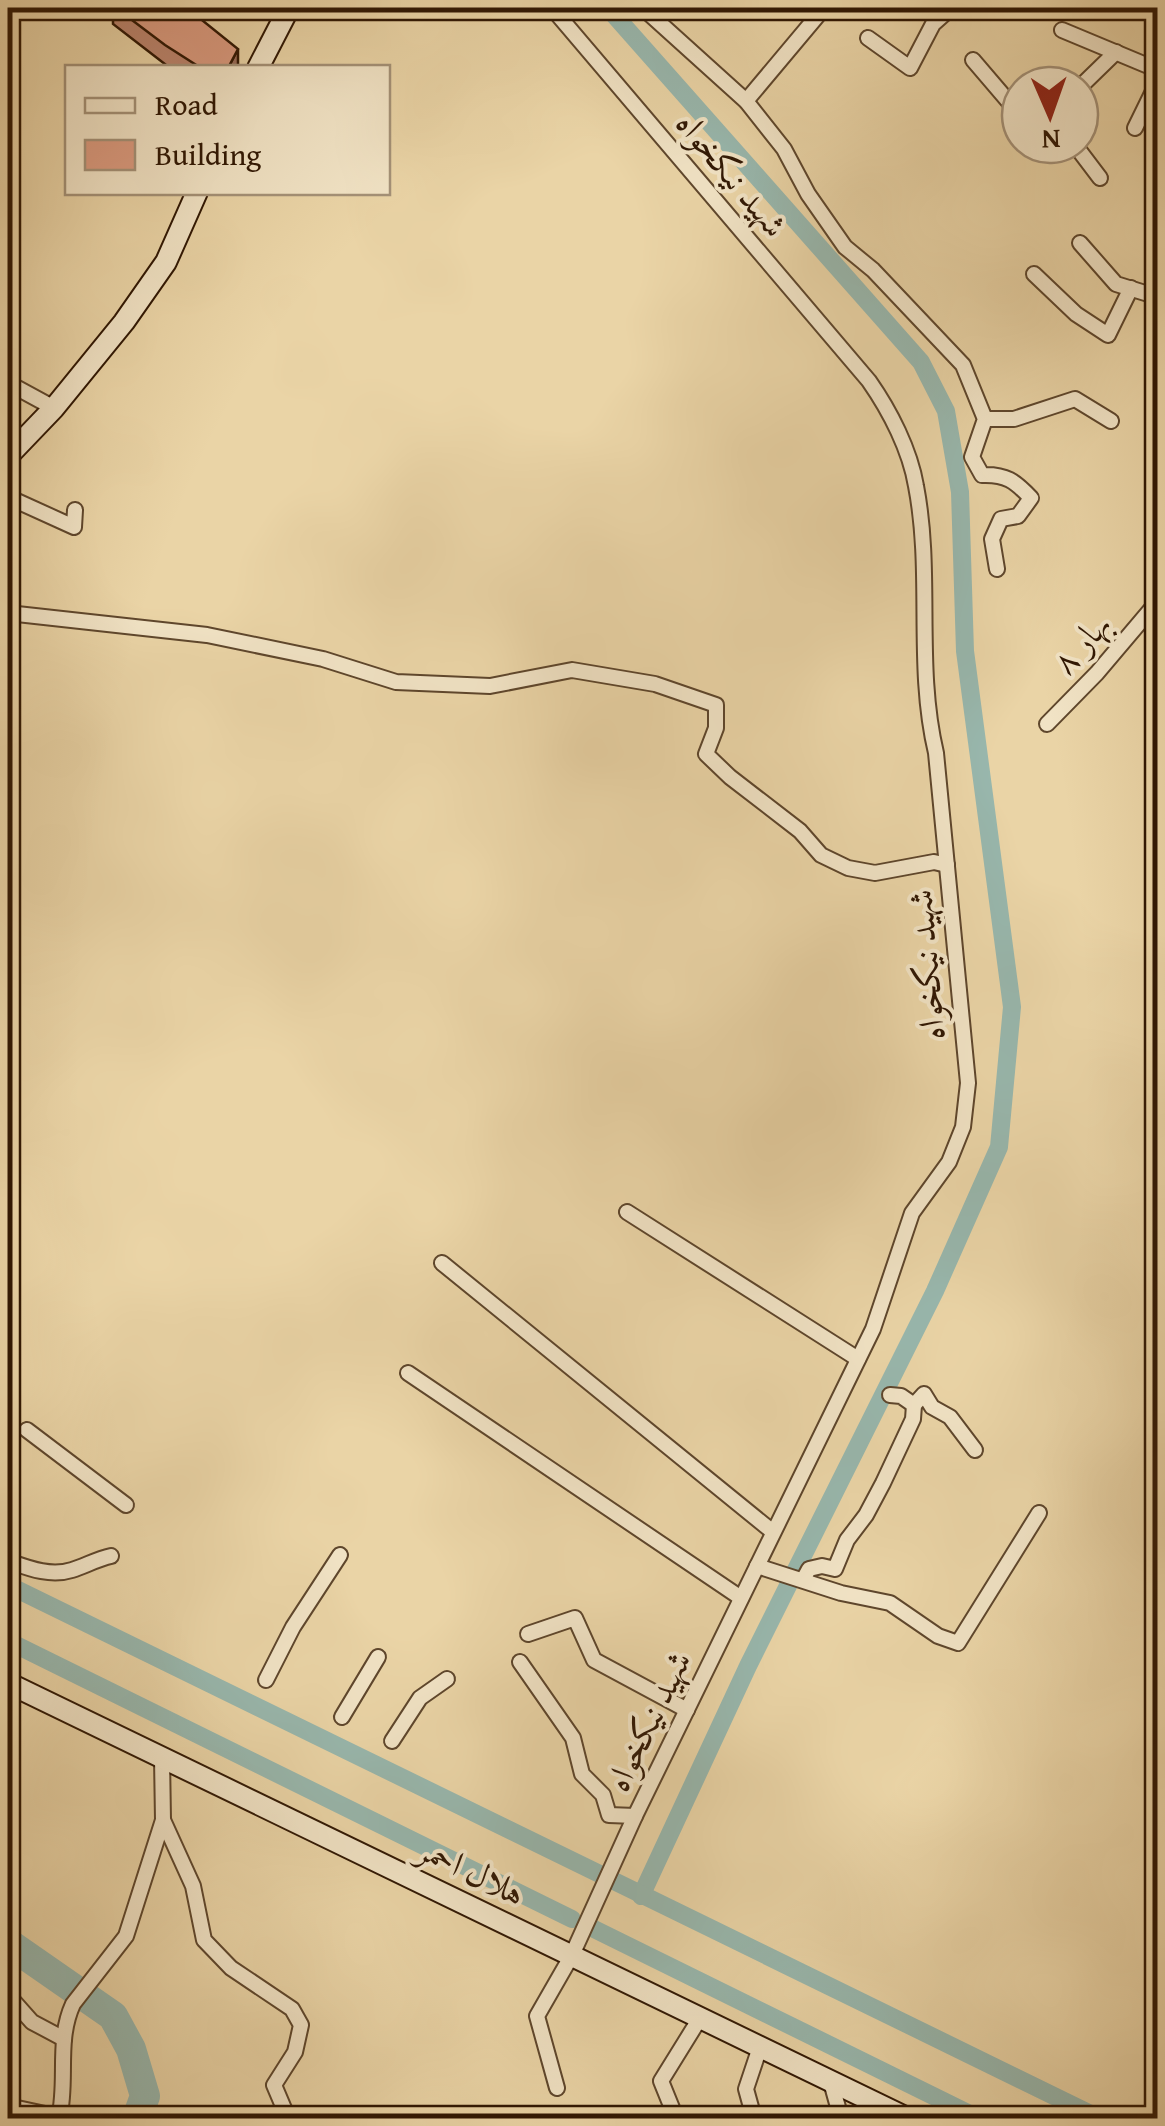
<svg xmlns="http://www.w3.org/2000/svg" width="1165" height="2126" font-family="'Gentium Book Plus',Amiri,serif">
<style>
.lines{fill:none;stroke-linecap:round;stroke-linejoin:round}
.canal{stroke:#98b7ad;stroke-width:18}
.river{stroke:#98b7ad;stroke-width:30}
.street-casing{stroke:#5e462c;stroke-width:18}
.secondary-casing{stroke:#301703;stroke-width:24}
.street{stroke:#f1e3c5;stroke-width:14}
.secondary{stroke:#f1e3c5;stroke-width:20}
.wall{fill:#bb846d;stroke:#301703;stroke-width:2.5}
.shaded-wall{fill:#996c59;stroke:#301703;stroke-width:2.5}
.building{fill:#da9a7f;stroke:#301703;stroke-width:2.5}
.labels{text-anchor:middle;stroke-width:8;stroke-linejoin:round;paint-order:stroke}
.street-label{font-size:35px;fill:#301703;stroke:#f1e3c5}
</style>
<rect width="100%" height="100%" fill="#ead4a6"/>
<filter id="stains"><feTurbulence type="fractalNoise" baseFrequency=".002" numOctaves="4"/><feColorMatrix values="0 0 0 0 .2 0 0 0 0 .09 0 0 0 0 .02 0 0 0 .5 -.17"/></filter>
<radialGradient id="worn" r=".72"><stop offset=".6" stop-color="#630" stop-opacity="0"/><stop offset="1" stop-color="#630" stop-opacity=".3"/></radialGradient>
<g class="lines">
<g class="canal">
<path d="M608 8 921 362 946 411 960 492 965 651 1012 1007 999 1147 935 1291 748 1666 641 1896"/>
<path d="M8 1585 1099 2118"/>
<path d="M8 1641 572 1919"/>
<path d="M592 1928 978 2118"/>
</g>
<path class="river" d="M8 1943 113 2016 131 2049 145 2096 137 2118"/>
<g class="street-casing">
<g id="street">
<path d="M552 8 869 381C890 411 910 450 916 486 933 574 915 665 936 753L968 1083 963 1127 949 1162 912 1213 873 1329 635 1816 572 1955 537 2016 557 2088"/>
<path d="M643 8 746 101 784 149 808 194 845 247 873 270 963 365 985 419 972 457 982 475C1006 474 1015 481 1031 498L1018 516 1001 519 992 539 997 569"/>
<path d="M1062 30 1158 70"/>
<path d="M868 38 910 68 933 24 951 8"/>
<path d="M973 60 1020 115"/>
<path d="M1080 87 1116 52"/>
<path d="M746 101 824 8"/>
<path d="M1135 128 1158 81"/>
<path d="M1075 145 1100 178"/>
<path d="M1080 243 1116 284 1158 297"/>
<path d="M1034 274 1076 314 1108 335 1131 288"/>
<path d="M8 383 54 408"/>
<path d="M985 419H1014L1075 399 1111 421"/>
<path d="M8 497 74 527 75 510"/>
<path d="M8 613 207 635 323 659 396 682 490 686 572 670 655 684 716 705V728L706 754 730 777 800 831 821 855 848 868 875 873 934 862 947 865"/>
<path d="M1047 724 1097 673 1158 601"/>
<path d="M627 1212 858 1359"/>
<path d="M442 1263 773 1532"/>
<path d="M408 1373 741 1598"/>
<path d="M890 1395 901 1396 914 1405 924 1394 932 1407 950 1417 975 1450"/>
<path d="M27 1430 126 1505"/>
<path d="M8 1561C28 1568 50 1577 72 1570 85 1566 97 1559 111 1556"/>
<path d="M757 1566 841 1593 890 1603 938 1636 958 1643 1039 1513"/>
<path d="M803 1580 809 1569 822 1566 835 1569 847 1540 866 1515 883 1483 913 1419 914 1405"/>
<path d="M528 1634 575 1618 594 1660 687 1710"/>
<path d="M520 1662 573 1738 582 1774 603 1795 609 1815 635 1816"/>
<path d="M266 1680 293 1627 340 1555"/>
<path d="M342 1717 378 1657"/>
<path d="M392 1741 420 1698 447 1679"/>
<path d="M163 1820 193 1886 204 1940 231 1968 292 2009 301 2025 295 2052 274 2085 288 2118"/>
<path d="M8 1995 32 2022 64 2039"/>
<path d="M831 2082 841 2118"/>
<path d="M8 2106 59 2117"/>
<path d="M59 2118C68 2081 56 2041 73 2004L126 1936 163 1820 162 1758"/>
<path d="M676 2118 661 2081 700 2018"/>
<path d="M754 2118 746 2089 760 2047"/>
</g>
</g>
<g class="secondary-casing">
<g id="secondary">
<path d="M258 68 289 8"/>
<path d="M8 456 54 408 124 322 166 262 197 192"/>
<path d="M8 1683 907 2118"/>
</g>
</g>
<use href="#street" class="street"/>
<use href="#secondary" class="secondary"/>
</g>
<path class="wall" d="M113 8H187L238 68H170L113 24Z"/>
<path class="shaded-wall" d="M238 49V68H228Z"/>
<path class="building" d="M116 8H187L238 49 228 68H201L165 45Z"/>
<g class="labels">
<g class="street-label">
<text transform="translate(732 174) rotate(50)" y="12">شهید نیکخواه</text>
<text transform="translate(1081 643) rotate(-48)" y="12">بهار ۸</text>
<text transform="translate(926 965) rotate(-95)" y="12">شهید نیکخواه</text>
<text transform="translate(648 1721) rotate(-64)" y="12">شهید نیکخواه</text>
<text transform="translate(472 1871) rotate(26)" y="12">هلال احمر</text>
</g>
</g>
<rect width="1165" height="2126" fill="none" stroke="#ead4a6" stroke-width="40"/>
<rect x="10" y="10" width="1145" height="2106" fill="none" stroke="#301703" stroke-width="5"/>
<rect x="20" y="20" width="1125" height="2086" fill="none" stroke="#301703" stroke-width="2.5"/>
<rect x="65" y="65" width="325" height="130" fill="#f1e3c5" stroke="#a49177" stroke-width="2.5"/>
<rect x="85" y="98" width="50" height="15" fill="#f1e3c5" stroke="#a49177" stroke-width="2.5"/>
<text x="155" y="115" font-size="30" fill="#301703">Road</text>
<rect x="85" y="140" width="50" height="30" fill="#da9a7f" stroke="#a49177" stroke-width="2.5"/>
<text x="155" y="165" font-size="30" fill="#301703">Building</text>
<g transform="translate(1050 115) rotate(178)"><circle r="48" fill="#f1e3c5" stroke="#a49177" stroke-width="2.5"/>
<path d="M0-8L18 38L0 25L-18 38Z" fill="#8f2418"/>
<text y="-15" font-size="28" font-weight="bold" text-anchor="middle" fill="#301703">N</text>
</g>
<rect width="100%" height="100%" filter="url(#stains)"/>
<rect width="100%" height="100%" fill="url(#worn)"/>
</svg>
